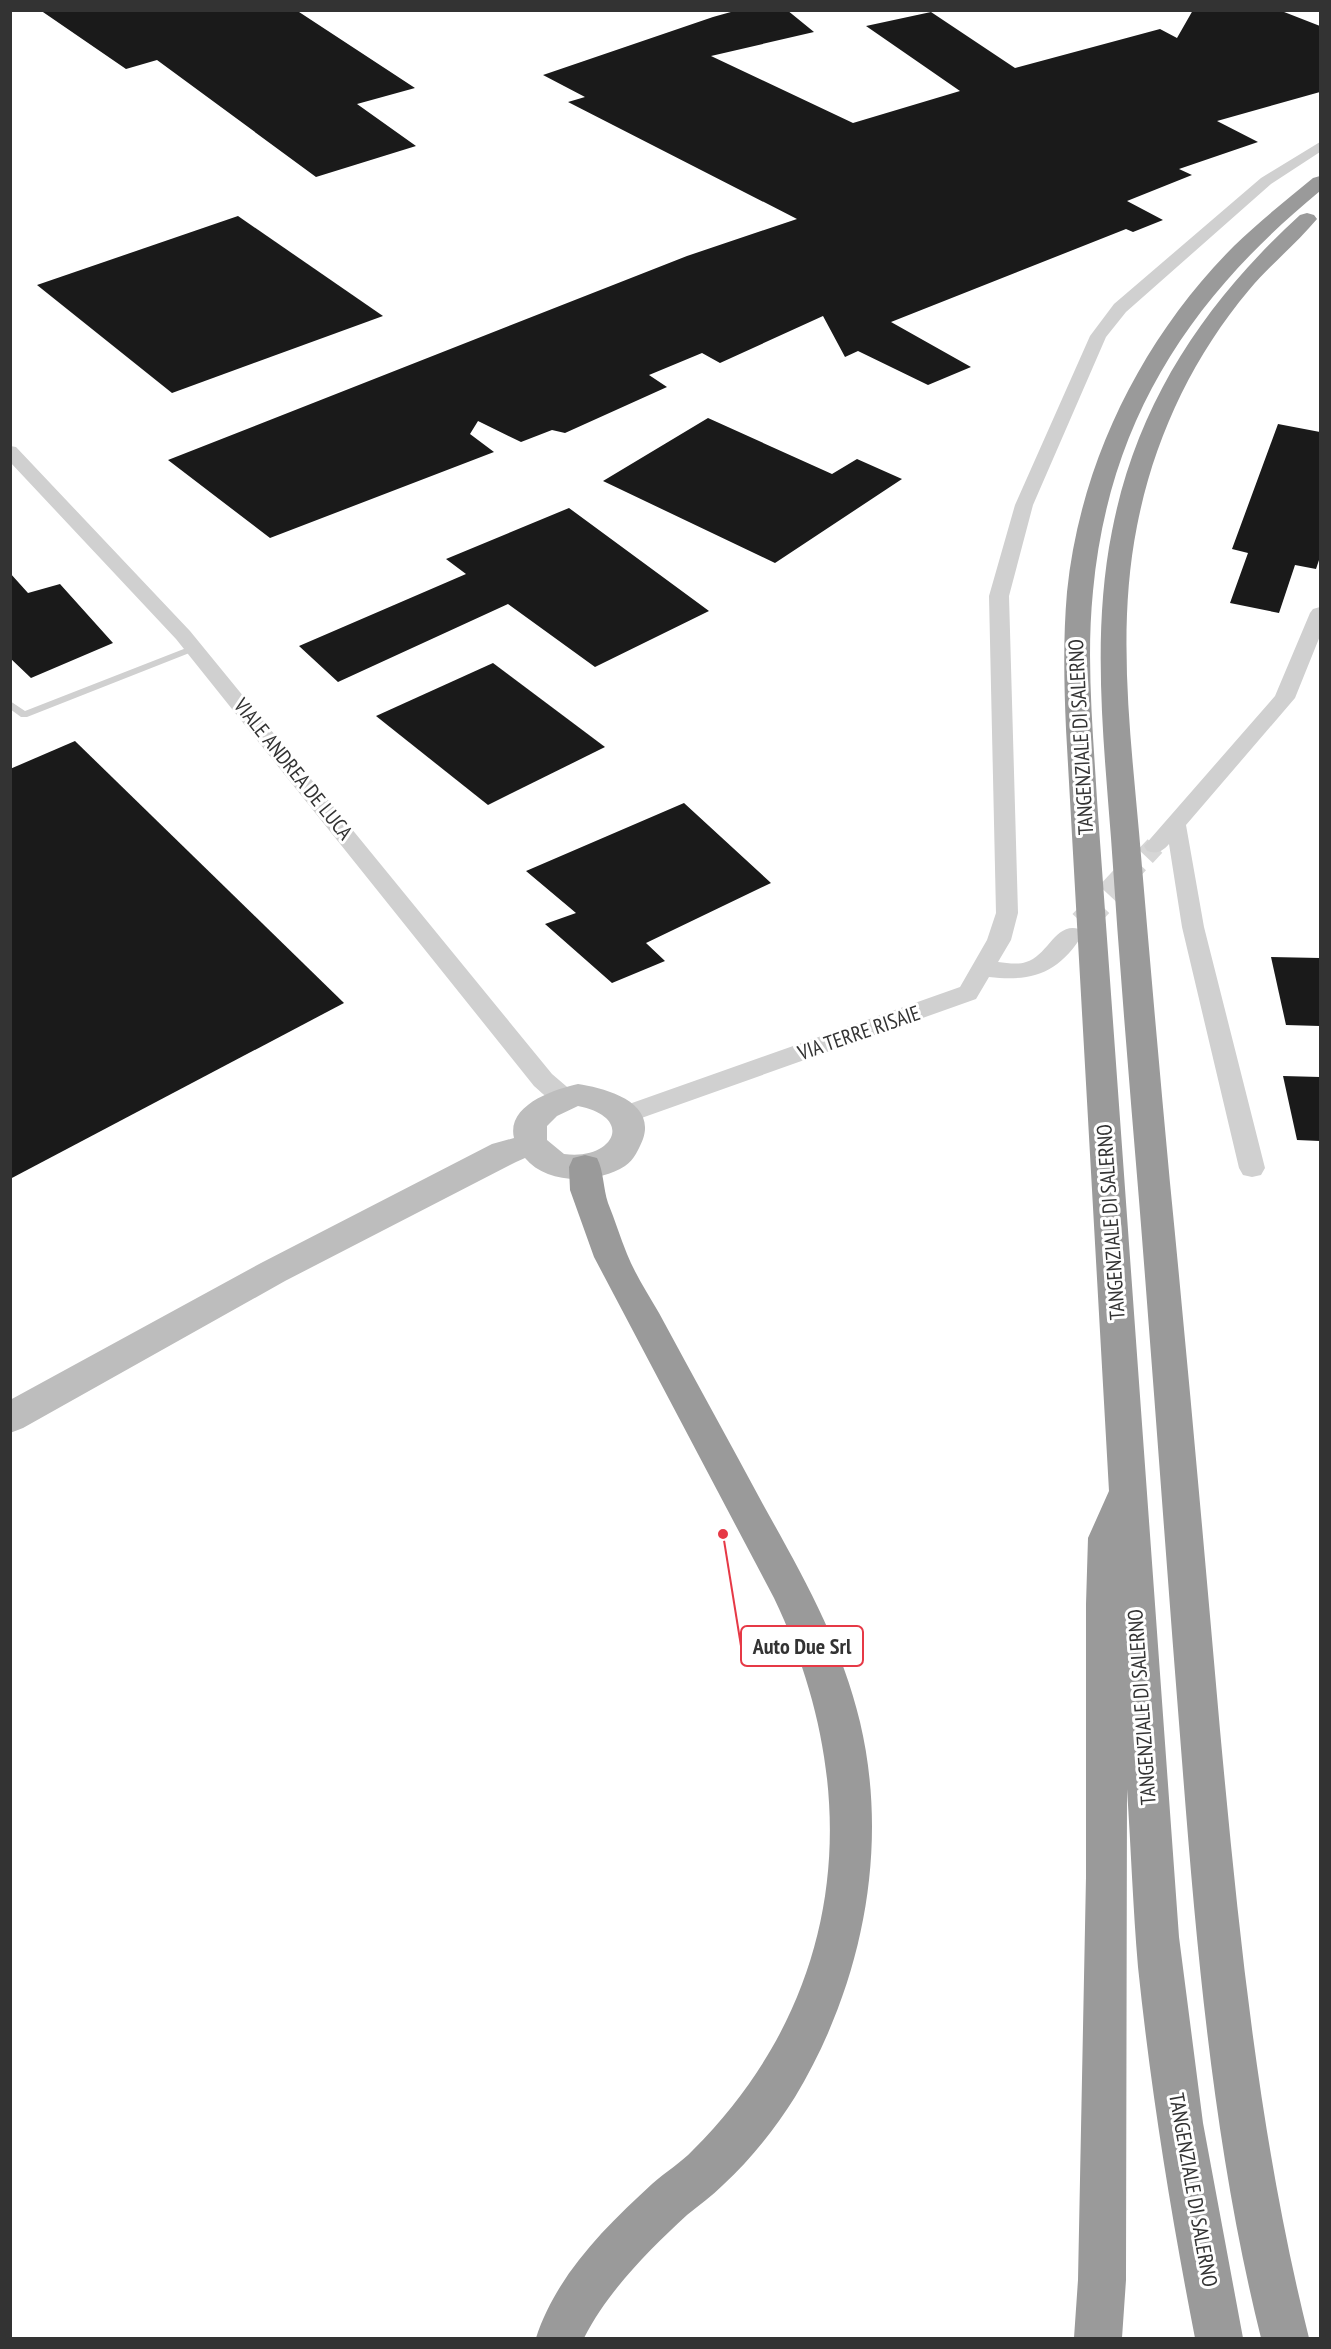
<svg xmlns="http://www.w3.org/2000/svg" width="1331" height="2349" font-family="'PT Sans Narrow',sans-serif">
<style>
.building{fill:#1a1a1a}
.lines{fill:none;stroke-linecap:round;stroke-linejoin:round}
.street-tunnel-far1{stroke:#d6d6d6;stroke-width:20;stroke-dasharray:20 10;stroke-linecap:butt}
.street-tunnel{stroke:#d6d6d6;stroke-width:26;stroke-dasharray:26 13;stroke-linecap:butt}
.lane{fill:#d0d0d0;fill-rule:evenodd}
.street{fill:#d0d0d0;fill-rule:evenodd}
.secondary{fill:#bdbdbd;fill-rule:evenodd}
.highway{fill:#9a9a9a;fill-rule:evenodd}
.labels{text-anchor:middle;stroke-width:6;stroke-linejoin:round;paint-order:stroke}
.street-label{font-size:21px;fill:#333;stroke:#fff}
.leader{fill:none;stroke:#e63946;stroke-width:2}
.callout-dot{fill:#e63946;stroke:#fff;stroke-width:2}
.callout{fill:#fff;stroke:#e63946;stroke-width:2}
.callout-label{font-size:22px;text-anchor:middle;font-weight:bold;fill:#333}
</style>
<rect width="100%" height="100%" fill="#fff"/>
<g class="building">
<path d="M40 10H296L415 88 357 104 416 146 316 177 157 60 126 69Z"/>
<path d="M738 10H787L814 32 711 56 853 123 960 91 866 26 931 12 1015 68 1160 29 1177 38 1193 10H1279L1320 26V92L1217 121 1258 142 1179 169 1192 175 1127 201 1163 220 1133 232 1126 229 891 322 971 367 928 385 858 351 845 357 823 316 720 363 702 353 649 375 667 387 565 433 552 430 521 442 478 421 470 434 494 452 270 538 168 460 687 256 797 219 568 102 585 97 543 75 713 17Z"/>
<path d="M238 216 383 316 172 393 37 285Z"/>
<path d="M708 418 832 474 857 459 902 479 775 563 603 481Z"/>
<path d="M1278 424 1320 432V557L1316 569 1295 565 1279 613 1230 603 1248 553 1232 549Z"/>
<path d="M569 508 709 611 595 667 508 604 338 682 299 646 466 574 446 559Z"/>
<path d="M10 573 28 593 60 584 113 643 31 678 10 658Z"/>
<path d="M493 663 605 747 488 805 376 716Z"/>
<path d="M75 741 344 1003 10 1179V769Z"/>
<path d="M684 803 771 883 646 943 665 961 612 983 545 924 576 913 526 871Z"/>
<path d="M1271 957 1320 958V1026L1286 1025Z"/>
<path d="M1283 1076 1320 1077V1141L1297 1140Z"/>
</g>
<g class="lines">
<path class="street-tunnel-far1" d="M1125 878 1155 846"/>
<path class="street-tunnel" d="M1082 923 1126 876"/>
<path class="lane" d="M194 645 197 646V650L27 717H21L10 709V701L25 711Z"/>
<g class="street">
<path d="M1320 142V152L1271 184 1126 312 1106 337 1033 505 1009 596 1018 913 1011 940 998 962C1007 963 1018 965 1026 962 1048 956 1055 922 1079 929L1083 934C1059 973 1033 982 989 977L976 999 633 1121 624 1124 615 1121 612 1115 615 1109 960 987 987 940 996 913 989 596 1015 505 1090 336 1114 304 1261 178Z"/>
<path d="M10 446 16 447 190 631 552 1074 573 1092 576 1098 573 1104C556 1109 547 1097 534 1086L176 639 10 462Z"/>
<path d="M1320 607V636L1295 698 1186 825 1204 927 1265 1168 1261 1175 1252 1177 1243 1175 1239 1168 1182 927 1169 844C1162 852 1157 854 1147 851L1144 846 1275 696 1310 613 1313 609Z"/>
</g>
<path class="secondary" d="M578 1084C604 1088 656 1101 643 1139 639 1149 634 1160 625 1166 597 1184 547 1185 525 1158L516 1162 285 1281 23 1428 10 1433V1400L261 1263 492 1144 514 1138C506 1105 555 1089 578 1084ZM578 1106C637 1118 612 1161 564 1154L547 1140V1126L557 1116Z"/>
<g class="highway">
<path d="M1320 176V191C1190 298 1109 420 1093 591 1086 660 1093 731 1097 800L1179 1937 1203 2123 1243 2338H1195C1171 2215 1151 2092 1138 1967 1133 1908 1131 1849 1127 1789L1126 2280 1122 2338H1074L1078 2280 1086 1877V1604L1088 1538 1109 1491 1066 729C1064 683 1063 638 1067 592 1080 463 1142 338 1234 246 1259 222 1286 200 1313 178Z"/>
<path d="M1307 213 1314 215 1317 219C1296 244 1270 265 1249 290 1192 358 1154 439 1137 526 1117 627 1130 731 1139 832 1149 949 1159 1066 1170 1183 1188 1365 1204 1547 1220 1730 1239 1935 1259 2138 1309 2338H1261C1214 2149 1197 1955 1182 1761 1167 1574 1154 1387 1139 1200 1129 1080 1119 959 1111 838 1103 735 1092 632 1112 531 1137 402 1205 302 1300 215Z"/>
<path d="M585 1155 597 1158C604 1172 603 1188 608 1203 615 1220 620 1237 627 1254 635 1274 648 1294 659 1313 694 1378 730 1443 765 1508 803 1576 842 1645 860 1722 890 1849 862 1986 795 2097 775 2129 750 2160 723 2185 712 2196 699 2205 687 2215 648 2251 608 2291 584 2338H536C556 2276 604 2228 652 2184 665 2172 681 2163 693 2150 848 1995 866 1791 774 1598L594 1257 570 1190 569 1167 573 1158Z"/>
</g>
</g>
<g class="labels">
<g class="street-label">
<text transform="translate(1081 737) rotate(-93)" y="7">TANGENZIALE DI SALERNO</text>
<text transform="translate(293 769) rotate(51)" y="7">VIALE ANDREA DE LUCA</text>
<text transform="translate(859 1033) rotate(-19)" y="7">VIA TERRE RISAIE</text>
<text transform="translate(1111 1222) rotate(-94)" y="7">TANGENZIALE DI SALERNO</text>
<text transform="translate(1142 1707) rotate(-94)" y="7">TANGENZIALE DI SALERNO</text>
<text transform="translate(1193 2190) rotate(80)" y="7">TANGENZIALE DI SALERNO</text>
</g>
</g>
<path class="leader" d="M723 1534L741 1646"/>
<circle class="callout-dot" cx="723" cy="1534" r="6"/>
<rect class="callout" x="741" y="1626" width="122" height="40" rx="6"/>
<g class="callout-label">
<text x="802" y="1654">Auto Due Srl</text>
</g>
<rect width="1331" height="2349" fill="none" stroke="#333333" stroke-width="24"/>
</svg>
